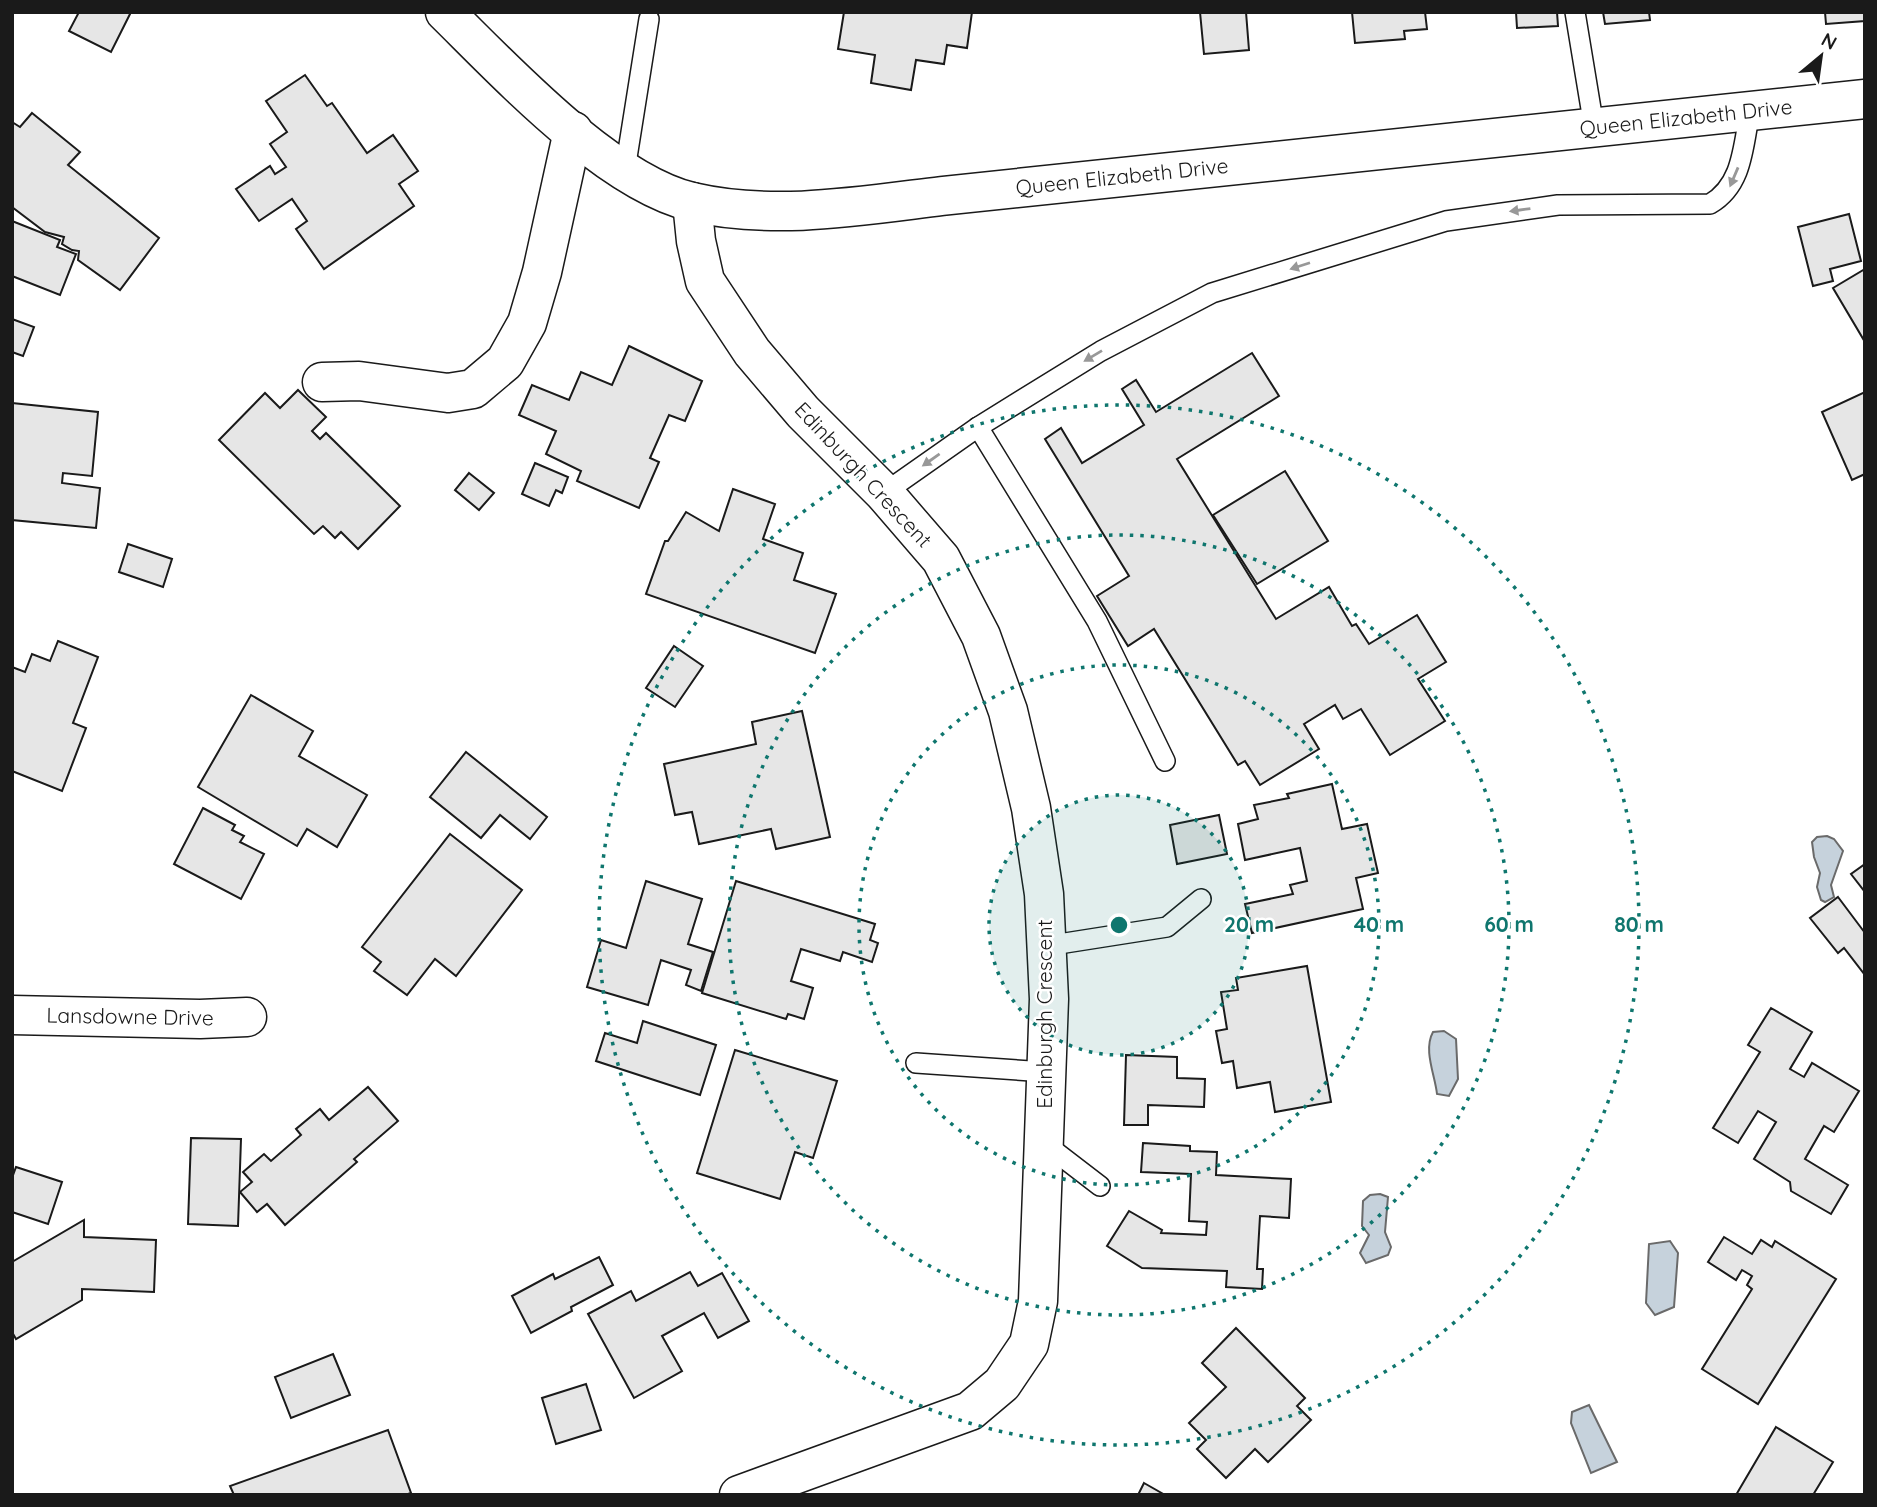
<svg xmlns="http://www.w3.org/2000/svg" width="1877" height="1507" font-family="Quicksand,sans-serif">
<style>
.water{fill:#c6d2dc;stroke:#6a6a6a;stroke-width:2}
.building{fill:#e6e6e6;stroke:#1a1a1a;stroke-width:2}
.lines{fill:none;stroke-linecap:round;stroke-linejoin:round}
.lane-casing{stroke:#1a1a1a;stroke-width:22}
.street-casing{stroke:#1a1a1a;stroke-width:41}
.lane{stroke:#fff;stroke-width:19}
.street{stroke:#fff;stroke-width:38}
.oneway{fill:#989898}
.ring{fill:none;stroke:#0f766e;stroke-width:3.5;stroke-dasharray:3.5 7}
.labels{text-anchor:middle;stroke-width:5;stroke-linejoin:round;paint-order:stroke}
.street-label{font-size:21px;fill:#1a1a1a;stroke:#fff}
.centre{fill:#0f766e;stroke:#fff;stroke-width:3.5}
.ring-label{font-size:21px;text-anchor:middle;font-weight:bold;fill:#0f766e;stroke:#fff;stroke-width:5;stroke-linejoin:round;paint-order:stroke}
</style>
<rect width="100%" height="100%" fill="#fff"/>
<g class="water">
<path d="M1827 836 1834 839 1843 851 1831 885 1834 897 1825 902 1821 900 1817 887 1820 873 1814 857 1812 842 1817 837Z"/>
<path d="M1444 1031 1456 1039 1458 1079 1449 1096 1437 1094C1435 1075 1423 1050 1433 1032Z"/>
<path d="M1380 1194 1388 1197 1385 1232 1391 1247 1388 1255 1366 1263 1360 1253 1369 1235 1362 1226 1363 1201 1370 1195Z"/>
<path d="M1670 1241 1678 1253 1674 1307 1655 1315 1646 1303 1649 1244Z"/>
<path d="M1589 1405 1617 1462 1591 1473 1571 1423 1572 1412Z"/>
</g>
<g class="building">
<path d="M79 12H127L130 14 111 52 69 31Z"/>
<path d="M844 12H972L967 48 947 45 944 64 916 60 911 90 871 83 875 55 838 49Z"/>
<path d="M1200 12H1246L1249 50 1204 54Z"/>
<path d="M1352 12H1425L1427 29 1404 31 1405 39 1355 43Z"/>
<path d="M1516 12H1557L1558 26 1517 28Z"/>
<path d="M1603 12H1649L1650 20 1605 24Z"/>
<path d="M1825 12H1865V21L1826 24Z"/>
<path d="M305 75 327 106 332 103 367 153 393 135 418 171 399 184 414 206 324 269 296 229 307 221 292 199 259 221 236 189 270 166 275 174 286 167 270 144 287 132 266 101Z"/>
<path d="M32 113 80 152 68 165 159 238 120 290 78 260 79 251 72 250 62 244 64 237 45 232 12 207V122L20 127Z"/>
<path d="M1849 214 1861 261 1830 269 1833 281 1813 286 1798 227Z"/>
<path d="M12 221 60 240 57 247 76 254 60 295 12 276Z"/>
<path d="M1865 269V342L1833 288Z"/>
<path d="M12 319 34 327 23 356 12 352Z"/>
<path d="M629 346 702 381 685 421 669 415 650 458 659 462 639 508 577 481 581 471 546 454 556 431 519 415 532 385 569 400 581 372 612 385Z"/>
<path d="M1252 353 1279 396 1177 459 1276 619 1329 587 1352 626 1356 624 1369 644 1417 615 1446 662 1418 679 1445 721 1390 755 1361 709 1343 719 1335 705 1304 724 1319 749 1260 785 1245 761 1238 765 1154 629 1128 646 1097 596 1129 576 1045 439 1061 428 1082 463 1144 425 1122 389 1136 380 1156 412Z"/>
<path d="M298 390 326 417 312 431 320 439 326 433 400 506 358 549 341 532 335 538 323 526 314 534 219 440 265 393 280 408Z"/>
<path d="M1865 392V474L1852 480 1822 412Z"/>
<path d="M12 403 98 412 92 476 63 473 62 483 100 488 96 528 12 520Z"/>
<path d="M535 463 568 477 562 493 556 490 549 506 522 494Z"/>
<path d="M1285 471 1328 541 1257 584 1213 515Z"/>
<path d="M469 473 494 493 479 510 455 490Z"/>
<path d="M733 489 775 504 763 539 803 553 794 580 836 594 815 653 646 594 665 541H668L686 512 719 531Z"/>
<path d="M128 544 172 559 163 587 119 572Z"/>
<path d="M58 641 98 657 73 723 86 728 62 791 12 771V667L25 672 32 654 50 661Z"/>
<path d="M674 646 703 666 675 707 646 688Z"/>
<path d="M251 695 313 731 299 756 367 795 337 847 307 829 297 846 198 787Z"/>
<path d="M802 711 830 837 776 849 771 829 699 844 692 812 675 815 664 764 756 744 752 722Z"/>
<path d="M466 752 547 817 530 839 500 815 481 838 430 797Z"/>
<path d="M1332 784 1342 829 1367 824 1378 873 1356 878 1363 909 1252 933 1245 904 1293 894 1290 885 1307 881 1300 848 1245 860 1238 824 1258 819 1254 805 1289 798 1287 794Z"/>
<path d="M203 808 235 825 232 830 244 836 240 842 264 854 241 899 174 864Z"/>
<path d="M1219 815 1227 854 1177 864 1170 825Z"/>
<path d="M450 834 522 890 456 976 435 959 407 995 374 971 381 962 362 947Z"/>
<path d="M1865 864V892L1851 874Z"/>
<path d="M646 881 702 899 688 944 713 952 701 991 686 985 691 970 661 960 648 1005 587 987 601 940 626 948Z"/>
<path d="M736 881 875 924 870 940 878 943 872 962 843 952 840 961 801 949 791 981 813 988 804 1019 788 1014 786 1019 702 993Z"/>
<path d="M1838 897 1865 933V975L1844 948 1838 953 1810 918Z"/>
<path d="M1307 966 1331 1102 1275 1112 1270 1082 1237 1088 1233 1061 1222 1063 1216 1031 1227 1029 1221 992 1238 990 1236 978Z"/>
<path d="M1771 1008 1812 1032 1790 1069 1804 1077 1812 1063 1859 1091 1834 1132 1824 1126 1805 1159 1848 1185 1831 1214 1791 1191 1790 1182 1754 1159 1776 1122 1758 1111 1738 1143 1713 1128 1760 1052 1748 1045Z"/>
<path d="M643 1021 716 1045 700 1095 596 1061 605 1033 637 1043Z"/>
<path d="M735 1050 837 1081 813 1158 795 1152 780 1199 697 1173Z"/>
<path d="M1126 1055 1177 1057V1078L1205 1079 1204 1107 1148 1105V1125H1124Z"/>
<path d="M368 1087 398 1121 354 1159 357 1162 285 1225 267 1204 257 1212 240 1192 252 1182 243 1172 264 1154 271 1161 301 1135 296 1129 320 1109 329 1120Z"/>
<path d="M191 1138 241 1139 238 1226 188 1224Z"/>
<path d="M1143 1143 1190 1146V1151L1217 1152 1216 1175 1291 1179 1289 1218 1260 1216 1257 1269H1263L1262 1289 1226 1287 1227 1271 1142 1268 1107 1246 1129 1211 1162 1230 1161 1233 1206 1235 1207 1222 1189 1221 1191 1174 1141 1172Z"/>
<path d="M16 1167 62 1182 48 1224 12 1212V1178Z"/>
<path d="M84 1220V1237L156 1240 154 1292 82 1289V1300L16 1339 12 1332V1262Z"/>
<path d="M1724 1237 1752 1254 1761 1240 1772 1247 1775 1241 1836 1279 1758 1404 1702 1369 1752 1289 1747 1285 1752 1276 1742 1270 1736 1280 1708 1262Z"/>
<path d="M599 1257 613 1285 571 1307 572 1311 531 1333 512 1296 553 1274 555 1279Z"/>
<path d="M690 1272 698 1286 722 1273 749 1321 718 1338 704 1313 662 1336 682 1371 634 1398 588 1314 631 1291 636 1301Z"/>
<path d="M1236 1328 1305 1398 1297 1406 1311 1420 1268 1462 1255 1449 1226 1478 1197 1449 1206 1440 1189 1423 1226 1387 1202 1363Z"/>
<path d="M333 1354 350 1395 291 1418 275 1377Z"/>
<path d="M586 1384 601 1430 556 1444 542 1398Z"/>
<path d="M1776 1427 1833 1462 1813 1495H1736Z"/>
<path d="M388 1430 411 1493 405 1495H234L230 1486Z"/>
<path d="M1144 1483 1165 1495H1138Z"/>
</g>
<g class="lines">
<g class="lane-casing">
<g id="lane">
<path d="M1575 12 1594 127"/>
<path d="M625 170 649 19"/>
<path d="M978 427 1097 621 1165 761"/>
<path d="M884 493 978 427 1101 351 1212 293 1446 221 1558 205 1710 204C1743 185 1743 146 1750 111"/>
<path d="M1046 946 1167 927 1201 899"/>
<path d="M916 1063 1046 1072"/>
<path d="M1044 1143 1100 1186"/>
</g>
</g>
<g class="street-casing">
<g id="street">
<path d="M445 12C507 73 608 182 692 202 774 221 860 206 942 196L1865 99"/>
<path d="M692 202 696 241 705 281 752 352 803 412 884 493 941 559 981 636 1008 711 1031 808 1044 894 1049 999 1038 1301 1029 1344 1002 1384 970 1411 739 1495"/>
<path d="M322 382 359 381 448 393 473 389 505 362 527 323 542 272 573 131"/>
<path d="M12 1015 200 1019 247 1017"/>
</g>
</g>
<use href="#lane" class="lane"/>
<use href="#street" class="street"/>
</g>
<defs><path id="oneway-solid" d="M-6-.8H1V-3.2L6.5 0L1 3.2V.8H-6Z" transform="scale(1.75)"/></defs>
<g class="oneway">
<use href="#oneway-solid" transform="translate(1734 177) rotate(113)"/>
<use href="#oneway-solid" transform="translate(1520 210) rotate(172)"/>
<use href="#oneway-solid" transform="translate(1300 266) rotate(162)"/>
<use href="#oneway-solid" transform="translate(1093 356) rotate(149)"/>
<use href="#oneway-solid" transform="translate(931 460) rotate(145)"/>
</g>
<circle cx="1119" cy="925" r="130" fill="#0f766e" fill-opacity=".12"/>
<g class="ring">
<circle cx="1119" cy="925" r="130"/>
<circle cx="1119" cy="925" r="260"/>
<circle cx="1119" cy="925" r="390"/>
<circle cx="1119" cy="925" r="520"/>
</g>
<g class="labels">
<g class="street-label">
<text transform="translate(1686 118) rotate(-6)" y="7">Queen Elizabeth Drive</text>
<text transform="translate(1122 177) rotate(-6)" y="7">Queen Elizabeth Drive</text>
<text transform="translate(863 475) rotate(47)" y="7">Edinburgh Crescent</text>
<text transform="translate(1045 1014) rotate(-90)" y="7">Edinburgh Crescent</text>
<text transform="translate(130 1017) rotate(1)" y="7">Lansdowne Drive</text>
</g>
</g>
<circle cx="1119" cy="925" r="10" class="centre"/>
<g class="ring-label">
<text x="1249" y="932">20 m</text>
<text x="1379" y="932">40 m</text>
<text x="1509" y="932">60 m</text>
<text x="1639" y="932">80 m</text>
</g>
<rect width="1877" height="1507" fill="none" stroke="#1a1a1a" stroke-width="28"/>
<g transform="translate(1821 56) rotate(29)" stroke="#ffffff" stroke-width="5" paint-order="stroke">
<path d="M0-5L12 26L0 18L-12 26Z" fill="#1a1a1a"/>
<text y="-10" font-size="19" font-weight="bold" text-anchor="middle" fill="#1a1a1a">N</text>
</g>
</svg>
